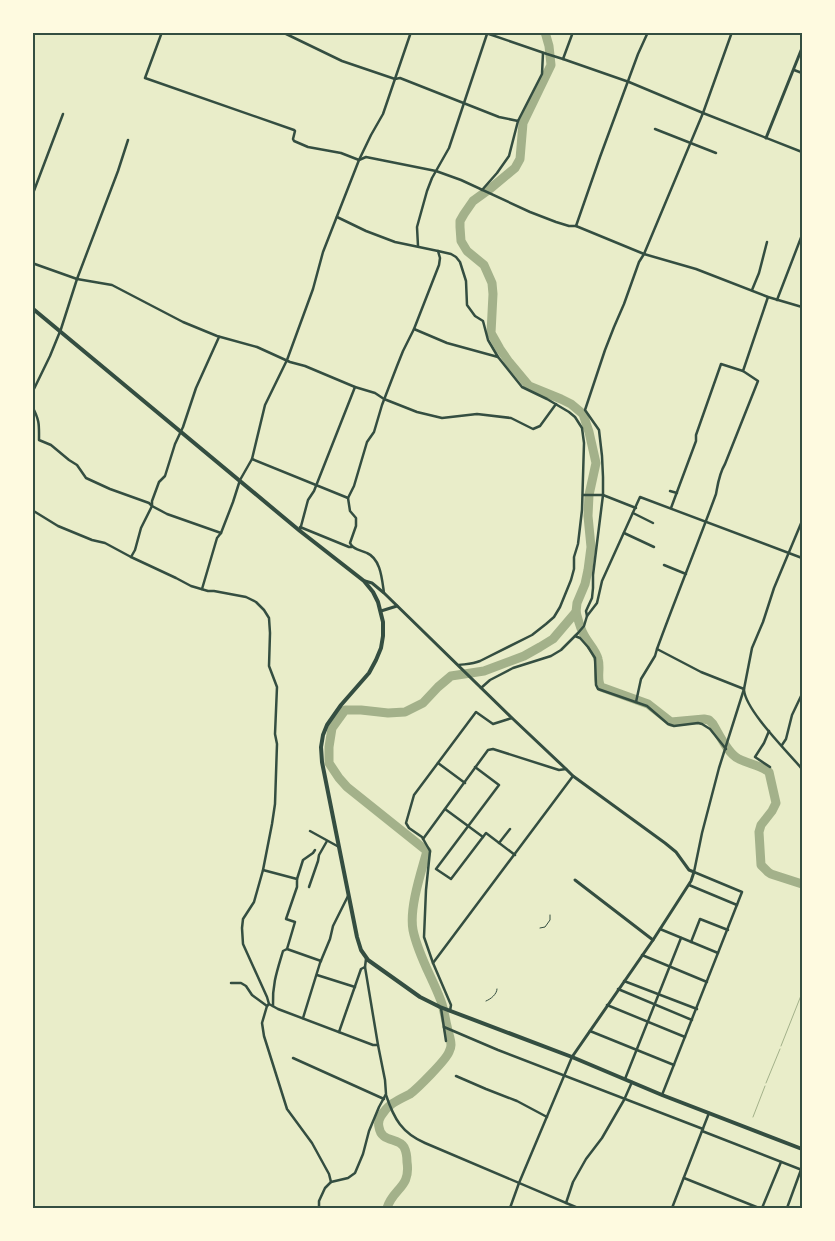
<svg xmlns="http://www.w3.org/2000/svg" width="835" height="1241" font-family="'Archivo Narrow',sans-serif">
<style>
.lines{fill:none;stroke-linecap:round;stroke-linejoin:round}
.stream{stroke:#a3b18a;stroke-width:1}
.river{stroke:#a3b18a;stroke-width:9}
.service{stroke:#344e41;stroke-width:1}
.minor{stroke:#344e41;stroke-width:2.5}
.tertiary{stroke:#344e41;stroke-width:3}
.primary{stroke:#344e41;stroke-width:4}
.neatline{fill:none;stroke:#344e41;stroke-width:2}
</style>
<rect width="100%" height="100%" fill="#e9edc9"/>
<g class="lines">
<g class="stream">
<path d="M781 1046 802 993"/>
<path d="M766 1083 780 1049"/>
<path d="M753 1117 765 1086"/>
</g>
<g class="river">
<path d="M576 612C578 619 580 628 584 635 588 643 596 650 598 659 601 668 596 679 601 687L648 704 671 722 704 719 709 720 713 724C719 734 728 754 739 759 749 764 760 765 769 772L776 803 772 811 761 825 759 832 761 865 768 872 771 874 802 884"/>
<path d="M387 1208C393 1188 411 1188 407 1162 407 1157 406 1151 404 1147 398 1137 381 1143 379 1127 378 1123 379 1119 381 1116 388 1104 398 1100 410 1094 417 1089 446 1060 449 1052 450 1050 451 1047 451 1045 451 1039 448 1032 447 1026 445 1018 444 1009 441 1001 432 977 418 955 413 930 409 908 421 873 427 851L347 787 339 778 329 763V747L332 728 345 710H361L388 713 405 712 423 703 438 687 451 676 484 671 524 656 540 647 553 639 576 612 577 603 585 584 588 570 591 547 588 516 589 495 596 463 589 432 583 414 571 404 561 399 529 386 509 362 500 349 491 333 493 294 492 283 484 265 467 251 461 241 460 227V221L464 214 473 201 491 188 515 168 520 159 523 123 551 65 549 46 545 32"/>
</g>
<g class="service">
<path d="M540 928 545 927 550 920V915"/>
<path d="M486 1001C491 999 497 994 497 989"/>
</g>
<g class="minor">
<path d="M162 32 145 78 294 130 295 131 293 139 294 141 308 147 341 153 359 160 366 157 436 171 461 180 530 212 556 222 569 226H576L644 254 696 269 768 297 802 307"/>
<path d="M282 32 342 61 395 79 400 78 499 117 518 121 542 74 543 53"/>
<path d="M483 32 547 54 563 59 629 82 703 113 802 152"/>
<path d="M563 59 573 32"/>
<path d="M794 70 802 73"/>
<path d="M655 129 716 153"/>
<path d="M482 190 497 173 509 156 518 121"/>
<path d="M32 196 63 114"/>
<path d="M337 217 366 231 395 242 438 251 440 258 439 265 414 329 403 351 397 366 382 405 374 432 367 442 354 486 348 498 350 511 356 518V526L350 543C353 550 361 550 367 553 381 559 382 580 384 593"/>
<path d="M576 226 600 157 638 54 648 32"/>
<path d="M418 246 417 227 427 191 432 178 449 148 487 34"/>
<path d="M438 251 451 254 456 257 460 262 466 281 467 305 475 316 483 321 488 340 498 357"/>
<path d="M32 263 77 279 112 285 183 322 217 336 257 347 290 362 305 366 355 387 375 393 384 399 417 412 442 418 477 414 511 418 533 429 540 426 556 404"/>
<path d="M752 290 759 273 767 242"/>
<path d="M777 300 802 235"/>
<path d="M414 329 447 343 498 357 522 387 547 399 569 412 575 417 582 428 584 443 582 510 578 544 574 557V569L571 580 560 607 554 617 546 624 532 635 480 661C473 664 466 664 459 665"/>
<path d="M32 393 50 356 61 329 77 279 118 171 128 140"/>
<path d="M32 406C40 421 39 425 39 440L51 445 69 460 77 465 86 478 110 489 149 503 152 506 167 514 221 533"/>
<path d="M252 459 348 498"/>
<path d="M670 491 677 493"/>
<path d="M583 495H603L636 508"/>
<path d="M671 508 696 441V435L721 364 743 371"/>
<path d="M32 510 58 526 92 540 105 543 131 557 176 578 191 586 208 591H214L246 597 256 602 264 610 269 618 270 633 269 666 277 687 275 734 277 744 275 804 272 824 263 870 254 902 243 919 242 928 243 944 267 997 269 1004 278 1009 373 1045H378"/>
<path d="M633 513 653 523"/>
<path d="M300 527 349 547H352"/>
<path d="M300 530 308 500 314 491 355 387"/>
<path d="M624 533 654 547"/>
<path d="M131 557 135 550 141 528 152 506V501L159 482 165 476 175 444 183 427 196 388 219 337"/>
<path d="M664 565 686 574"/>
<path d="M202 589 217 538 221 533 233 502 240 480 252 459 265 405 287 360 313 289 323 252 359 160 371 135 383 114 411 32"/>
<path d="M587 616 586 611 592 598 593 588V575L603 495V477L602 456 599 430 585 410 605 350 614 327 624 304 639 262 644 254 703 113 732 32"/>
<path d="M575 636 580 638 588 647 595 658 596 685 598 689 647 706 668 724 674 726 698 723 702 724 710 729 726 749"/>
<path d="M481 688 490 680 513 668 551 656 561 650 578 633 584 626 587 616 597 603 602 581 640 497 802 558"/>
<path d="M744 689 701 672 657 649C676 597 697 546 716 494 718 483 719 474 725 464L758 381 743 371 768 297"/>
<path d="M744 690C746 711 788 752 802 769"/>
<path d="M636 702 641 679 655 656 657 649"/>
<path d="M769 731 764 743 755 757 770 767"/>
<path d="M782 745 786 739 792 715 802 694"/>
<path d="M438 763 465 783"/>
<path d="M475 767 499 785 436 869 451 879 486 833 515 855"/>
<path d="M445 809 483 837"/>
<path d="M310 831 339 847"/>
<path d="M423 839 488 750 493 749 559 770 566 769"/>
<path d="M499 843 510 829"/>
<path d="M263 870 297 879V887L286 919 295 922 287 949 321 961"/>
<path d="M297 879 303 860 313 853 315 850"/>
<path d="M689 885 737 905"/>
<path d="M309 887 318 861 319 855 327 841"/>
<path d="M660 929 718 953"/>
<path d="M691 942 700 919 728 930"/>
<path d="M642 955 707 982"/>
<path d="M433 963 573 776"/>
<path d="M317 975 355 987"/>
<path d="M624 981 697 1009"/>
<path d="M231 983H241L246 986 252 995 267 1006"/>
<path d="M618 989 692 1020"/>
<path d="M269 1004 267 1006 262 1023 264 1036 287 1109 312 1143 329 1174 331 1182"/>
<path d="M607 1005 685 1037"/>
<path d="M273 1006C272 985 277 971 283 951L287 949"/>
<path d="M441 1008 446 1041"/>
<path d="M450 1011 451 1005 433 963 424 937 426 890 430 851 422 837 409 828 406 823 414 795 476 712 493 724 512 718"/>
<path d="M303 1018 320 963 330 939 333 926 348 896"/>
<path d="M444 1027 498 1050 703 1129"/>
<path d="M590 1031 674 1065"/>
<path d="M339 1032 361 969 365 967"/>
<path d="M293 1058 384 1099"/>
<path d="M456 1076 486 1089 517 1101 547 1117"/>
<path d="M625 1079 681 938"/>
<path d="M386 1095C394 1119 402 1133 425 1143L578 1208"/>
<path d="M662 1095 742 892 694 872 702 833 719 768 744 689 752 648 763 622 774 588 802 521"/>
<path d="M702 1131 802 1170"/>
<path d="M684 1178 759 1208"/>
<path d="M566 1203 573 1182 586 1159 602 1138 624 1100 632 1082"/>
<path d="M319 1208V1201L325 1188 331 1182 348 1178 355 1173 363 1154 369 1131 379 1107 386 1094 385 1080 378 1045 365 967 366 959"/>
<path d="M510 1208 519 1183 572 1057"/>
<path d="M672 1208 709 1113"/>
<path d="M762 1208 781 1162"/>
<path d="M787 1208 802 1167"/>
</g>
<g class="tertiary">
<path d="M766 138 802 48"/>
<path d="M365 581 372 583 384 593 512 718 566 769 573 776 665 843 676 852 689 870 694 872 691 881 653 940 572 1057"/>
<path d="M381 611 397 606"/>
<path d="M575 880 653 940"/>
</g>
<path class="primary" d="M32 308 300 531 364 581 373 592 378 602 383 622V636L381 648 376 660 369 673 341 705 327 725 323 735 321 747 322 762 357 937 361 950 368 960 420 997 440 1007 572 1057 662 1095 802 1149"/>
</g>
<rect width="835" height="1241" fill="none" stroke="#fefae0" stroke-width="68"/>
<rect x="34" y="34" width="767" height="1173" class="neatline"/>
</svg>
